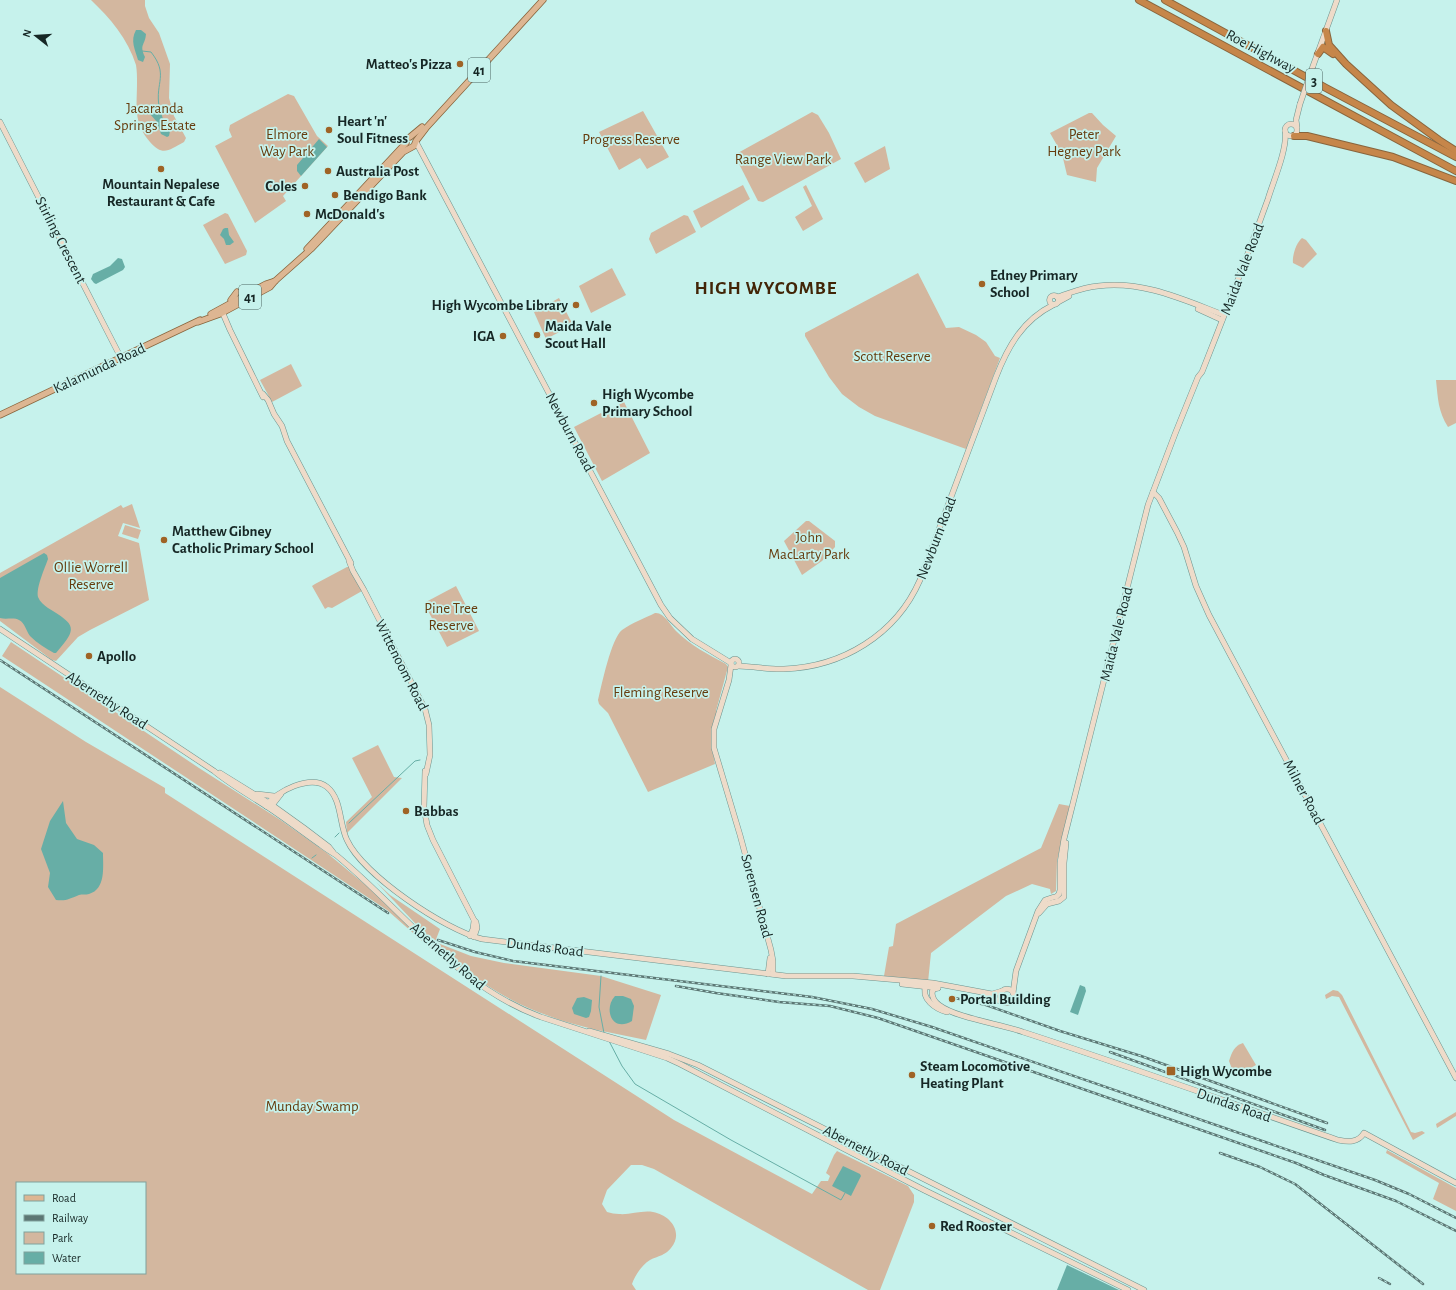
<svg xmlns="http://www.w3.org/2000/svg" width="1456" height="1290" font-family="'Alegreya Sans',sans-serif">
<style>
.green{fill:#d3b79f;fill-rule:evenodd}
.water{fill:#67aea6}
.lines{fill:none;stroke-linecap:round;stroke-linejoin:round}
.stream{stroke:#67aea6;stroke-width:1}
.secondary-casing{stroke:#6b948f;stroke-width:6}
.primary-casing{stroke:#88653d;stroke-width:7}
.highway-casing{stroke:#88653d;stroke-width:8}
.secondary{stroke:#eedbc9;stroke-width:5}
.primary{stroke:#ddb692;stroke-width:5.5}
.highway{stroke:#c6864a;stroke-width:6}
.rail-casing{stroke:#5c7774;stroke-width:2.5}
.rail{stroke:#c6f2ec;stroke-width:1;stroke-dasharray:3;stroke-linecap:butt}
.secondary-bridge-casing{stroke:#6b948f;stroke-width:6;stroke-linecap:butt}
.secondary-bridge{stroke:#eedbc9;stroke-width:5}
.poi-dot{fill:#9f6325;stroke:#c6f2ec;stroke-width:1.5}
.labels{text-anchor:middle;stroke-width:3.5;stroke-linejoin:round;paint-order:stroke}
.shield{fill:#c6f2ec;stroke:#4b6461;stroke-width:1}
.shield-label{font-size:14px;font-weight:bold;fill:#162725}
.street-label{font-size:15px;fill:#162725;stroke:#c6f2ec}
.poi-label{font-size:15px;font-weight:bold;fill:#162725;stroke:#c6f2ec;text-anchor:start}
.park-label{font-size:15px;fill:#663c0e;stroke:#c6f2ec}
.district-label{font-size:19px;font-weight:bold;letter-spacing:1px;fill:#422507;stroke:#c6f2ec}
</style>
<rect width="100%" height="100%" fill="#c6f2ec"/>
<g class="green">
<path d="M91 0H145V6L149 18 159 33 170 64 169 98 174 116 186 138 184 142C169 150 163 157 150 142 133 122 137 107 137 83 137 77 137 71 136 65 128 39 110 18 91 0Z"/>
<path d="M288 94 294 96 317 136 328 146 283 196 286 201 255 223 215 146 232 137 229 130 230 125Z"/>
<path d="M643 111 669 157 647 169 640 158 619 170 599 132Z"/>
<path d="M812 112 818 115 829 133 841 159 763 202 758 201 737 160 736 154Z"/>
<path d="M1089 113H1092L1103 125 1116 136 1097 168 1096 182 1067 175 1062 154 1050 133Z"/>
<path d="M885 146 890 169 865 183 854 163Z"/>
<path d="M743 185 750 199 701 228 693 211Z"/>
<path d="M806 185 823 219 803 231 795 217 812 206 803 187Z"/>
<path d="M225 213 228 214 247 251 246 255 225 264 203 225Z"/>
<path d="M684 215 688 216 696 232 656 254 649 239 651 233Z"/>
<path d="M1302 238 1306 240 1317 254 1303 268 1293 263C1292 256 1296 243 1302 238Z"/>
<path d="M612 268 626 295 591 313 579 286Z"/>
<path d="M918 273 946 328 959 327 976 335 986 342 995 356 1000 358 966 449 875 416 859 407 842 394 829 377 805 336V333Z"/>
<path d="M559 298 573 325 546 339 534 312Z"/>
<path d="M291 364 302 386 272 402 260 380Z"/>
<path d="M1436 380H1456V423L1448 427C1438 411 1438 399 1436 380Z"/>
<path d="M624 402 650 453 602 481 574 427 601 413 602 414Z"/>
<path d="M132 504 140 528 123 523 118 536 139 543 149 600 90 630 78 637 56 661 52 660 0 621V573L121 505 123 508Z"/>
<path d="M806 521H809L835 541V547L822 561 802 575 784 541Z"/>
<path d="M125 525 141 530 138 539 122 534Z"/>
<path d="M347 567H350L362 591 332 608 328 607 325 609 312 586 315 584Z"/>
<path d="M456 586 479 631 447 647 424 603Z"/>
<path d="M655 613C664 612 670 625 676 631 690 645 709 655 726 664L728 667 716 711 719 712 717 717 715 716C710 732 712 747 715 764L648 792 608 713 599 704 598 700C602 684 611 639 622 630 632 623 645 618 655 613Z"/>
<path d="M11 642 199 768 282 821 327 853 368 887 438 955 387 910 2 656Z"/>
<path d="M0 687 86 742 165 788V793L674 1120 812 1194 821 1181H828L830 1176 826 1173 834 1155 837 1151 908 1186 914 1195V1202L880 1290H868L654 1169 642 1165H631L607 1190 602 1204 607 1212C611 1213 615 1214 619 1214 630 1215 642 1210 653 1212 670 1215 684 1232 671 1248 666 1255 658 1256 650 1260 642 1265 635 1275 632 1284L636 1290H0ZM17 1183H145V1273H17Z"/>
<path d="M378 745 394 777 402 778 347 833 346 822 372 797 352 758Z"/>
<path d="M1059 804 1070 806 1057 861 1056 891 1051 894 1050 889 1032 884 1006 896 931 953 928 982 884 976 889 947 893 946 896 924 1041 848Z"/>
<path d="M376 882 390 895 440 929 435 942 471 956 504 963 601 976 661 995 646 1040C614 1033 580 1028 549 1016 526 1008 502 996 482 982 442 955 409 916 376 882Z"/>
<path d="M1333 990 1338 991 1342 995 1411 1132 1415 1133 1422 1131 1425 1133 1413 1140 1339 997 1332 996 1326 999 1325 995Z"/>
<path d="M1243 1043 1256 1065 1242 1073 1232 1069 1229 1061C1232 1052 1234 1046 1243 1043Z"/>
<path d="M1456 1112V1116L1437 1128 1436 1124Z"/>
<path d="M1387 1150 1456 1188V1211L1433 1199 1439 1183 1386 1153Z"/>
</g>
<g class="water">
<path d="M136 30H141L146 34C145 46 139 44 145 57L143 62 138 60C135 49 130 41 136 30Z"/>
<path d="M156 106H159L163 119 170 131 169 136 167 137 161 134 157 122 150 114 151 111Z"/>
<path d="M319 139 327 147 301 176 297 171V165Z"/>
<path d="M225 228H228L229 235 234 242 230 245H226L224 239 220 235 223 229Z"/>
<path d="M118 258 122 259 125 267 123 270 96 284 94 283 91 279 93 274 110 266Z"/>
<path d="M44 553 47 555 48 559C45 568 36 587 38 597 40 602 44 605 48 608 76 625 78 628 56 653H54C45 648 37 643 30 636 26 631 25 623 19 620 14 617 6 620 0 618V578Z"/>
<path d="M63 801 66 823 77 839 94 845 103 853C103 867 106 889 89 894 86 895 82 894 79 895 69 899 67 901 56 900L48 887 50 873 41 849 50 821Z"/>
<path d="M1080 985 1085 987 1086 991 1078 1015 1070 1012Z"/>
<path d="M615 996H623L631 999 634 1006 632 1021C612 1033 603 1009 615 996Z"/>
<path d="M584 997 592 1000 591 1011 589 1017 586 1018 574 1014 572 1008 577 998Z"/>
<path d="M843 1166 860 1174 861 1176 851 1196 832 1186Z"/>
<path d="M1067 1265 1119 1290H1057Z"/>
</g>
<g class="lines">
<g class="stream">
<path d="M142 51 151 52C169 75 155 82 159 106"/>
<path d="M349 823 415 761 420 760"/>
<path d="M335 837 339 833"/>
<path d="M312 858 316 855"/>
<path d="M601 976 599 1007 604 1033"/>
<path d="M609 1041 622 1066 635 1084 731 1140 841 1200 845 1193"/>
</g>
<g class="secondary-casing">
<g id="secondary">
<path d="M1313 66 1337 0"/>
<path d="M0 122 121 358"/>
<circle cx="1291" cy="130" r="6"/>
<path d="M1297 127 1296 120 1300 104"/>
<path d="M416 142 661 605 670 618 692 639 731 663"/>
<circle cx="1054" cy="300" r="4.5"/>
<path d="M1057 297C1070 293 1084 287 1098 286 1142 280 1184 300 1224 315"/>
<path d="M1058 302 1069 296"/>
<path d="M221 309 230 330 263 397"/>
<path d="M1198 309 1222 320"/>
<path d="M263 394 268 400 274 414 282 426 287 441 351 563"/>
<path d="M1153 492 1159 498 1177 532 1184 547 1196 586 1209 615 1456 1078"/>
<path d="M349 561 353 571 364 590 425 709 429 725 430 755 426 774"/>
<path d="M0 629 214 771C231 785 251 796 269 808 287 820 304 833 321 845 326 849 331 852 336 855 404 911 456 986 541 1017L667 1058 680 1064 924 1190 1128 1290"/>
<circle cx="735" cy="663" r="4"/>
<path d="M731 665 729 680 714 729V748L740 835 771 950 773 961V974"/>
<path d="M738 666C753 666 768 670 784 669 842 667 896 635 920 580L996 377C1008 346 1023 320 1053 305"/>
<path d="M425 771 424 807 427 825 433 840 474 920 476 922 477 928 474 937"/>
<path d="M220 773 272 805 304 828 329 847 333 852"/>
<path d="M257 794 274 796"/>
<path d="M266 806C276 791 311 774 327 787 342 799 339 824 347 840 363 875 445 930 482 939L786 976H853L933 983 992 994 1002 991"/>
<path d="M270 808 281 794"/>
<path d="M1056 897 1059 894 1060 890V863L1064 839 1148 505 1175 434 1198 377 1202 372C1225 314 1247 257 1268 199 1273 182 1288 148 1285 131"/>
<path d="M1039 913 1047 904 1059 901 1064 897V863L1066 843"/>
<path d="M470 936 473 929 474 921"/>
<path d="M768 974 770 958"/>
<path d="M902 984 938 988"/>
<path d="M926 985C920 999 936 1009 947 1012"/>
<path d="M938 988 934 989 932 992C932 998 935 1002 939 1005 956 1018 1001 1024 1023 1032 1128 1066 1233 1104 1338 1140 1348 1142 1358 1143 1364 1133L1456 1183"/>
<circle cx="1007" cy="996" r="7"/>
<path d="M1013 993 1016 971 1038 911 1045 900 1054 897"/>
<path d="M983 996 1004 1002"/>
<path d="M589 1031 669 1054 698 1065 1144 1290"/>
</g>
</g>
<g class="primary-casing">
<g id="primary">
<path d="M410 137 422 127"/>
<path d="M307 249 406 143"/>
<path d="M231 300 237 292"/>
<path d="M211 314 266 284 275 281"/>
<path d="M198 322 220 314 270 287 275 281 311 249 403 152 414 146 416 141 426 128 543 0"/>
<path d="M0 415 200 320"/>
</g>
</g>
<g class="highway-casing">
<g id="highway">
<path d="M1139 0 1456 171"/>
<path d="M1165 0 1326 88 1456 157"/>
<path d="M1326 31 1329 45 1346 64 1391 105 1439 140 1456 151"/>
<path d="M1318 54 1323 47 1333 54"/>
<path d="M1294 136H1307L1393 157 1456 181"/>
</g>
</g>
<use href="#secondary" class="secondary"/>
<use href="#primary" class="primary"/>
<use href="#highway" class="highway"/>
<g class="rail-casing">
<g id="rail">
<path d="M0 660 388 913"/>
<path d="M438 940 475 952 513 961 812 997 872 1009 932 1027 1375 1180 1409 1194 1456 1218"/>
<path d="M676 986 716 993 779 1002 830 1006 878 1018 1296 1163 1324 1175 1396 1201 1456 1231"/>
<path d="M955 998 986 1005 1060 1031 1141 1056 1327 1123"/>
<path d="M1110 1052 1325 1130"/>
<path d="M1220 1153 1260 1167 1295 1184 1423 1284"/>
<path d="M1379 1278 1390 1284"/>
</g>
</g>
<use href="#rail" class="rail"/>
<g class="secondary-bridge-casing">
<path id="secondary-bridge" d="M1300 104 1313 66"/>
</g>
<use href="#secondary-bridge" class="secondary-bridge"/>
</g>
<g class="poi-dot">
<circle cx="460" cy="64" r="4"/>
<circle cx="329" cy="130" r="4"/>
<circle cx="161" cy="169" r="4"/>
<circle cx="328" cy="171" r="4"/>
<circle cx="305" cy="186" r="4"/>
<circle cx="335" cy="195" r="4"/>
<circle cx="307" cy="214" r="4"/>
<circle cx="982" cy="284" r="4"/>
<circle cx="576" cy="305" r="4"/>
<circle cx="537" cy="335" r="4"/>
<circle cx="503" cy="336" r="4"/>
<circle cx="594" cy="403" r="4"/>
<circle cx="164" cy="540" r="4"/>
<circle cx="89" cy="656" r="4"/>
<circle cx="406" cy="811" r="4"/>
<circle cx="952" cy="999" r="4"/>
<rect x="1166" y="1066" width="10" height="10" rx="2"/>
<circle cx="912" cy="1075" r="4"/>
<circle cx="932" cy="1226" r="4"/>
</g>
<g class="labels">
<g class="shield">
<rect x="468" y="58" width="22" height="24" rx="3"/>
<rect x="1306" y="69" width="16" height="24" rx="3"/>
<rect x="239" y="285" width="22" height="24" rx="3"/>
</g>
<g class="shield-label">
<text x="479" y="75">41</text>
<text x="1314" y="86">3</text>
<text x="250" y="302">41</text>
</g>
<g class="street-label">
<text transform="translate(1261 51) rotate(28)" y="5">Roe Highway</text>
<text transform="translate(61 240) rotate(63)" y="5">Stirling Crescent</text>
<text transform="translate(1242 269) rotate(-69)" y="5">Maida Vale Road</text>
<text transform="translate(99 368) rotate(-25)" y="5">Kalamunda Road</text>
<text transform="translate(570 432) rotate(62)" y="5">Newburn Road</text>
<text transform="translate(936 538) rotate(-69)" y="5">Newburn Road</text>
<text transform="translate(1116 634) rotate(-76)" y="5">Maida Vale Road</text>
<text transform="translate(402 665) rotate(63)" y="5">Wittenoom Road</text>
<text transform="translate(107 700) rotate(33)" y="5">Abernethy Road</text>
<text transform="translate(1304 792) rotate(62)" y="5">Milner Road</text>
<text transform="translate(757 896) rotate(75)" y="5">Sorensen Road</text>
<text transform="translate(545 947) rotate(7)" y="5">Dundas Road</text>
<text transform="translate(448 956) rotate(41)" y="5">Abernethy Road</text>
<text transform="translate(1234 1105) rotate(19)" y="5">Dundas Road</text>
<text transform="translate(866 1150) rotate(27)" y="5">Abernethy Road</text>
</g>
<g class="poi-label">
<text x="452" y="69" text-anchor="end">Matteo's Pizza</text>
<text x="337" y="126">Heart 'n'<tspan x="337" dy="17">Soul Fitness</tspan></text>
<text x="336" y="176">Australia Post</text>
<text x="161" y="189" text-anchor="middle">Mountain Nepalese<tspan x="161" dy="17">Restaurant &amp; Cafe</tspan></text>
<text x="297" y="191" text-anchor="end">Coles</text>
<text x="343" y="200">Bendigo Bank</text>
<text x="315" y="219">McDonald's</text>
<text x="990" y="280">Edney Primary<tspan x="990" dy="17">School</tspan></text>
<text x="568" y="310" text-anchor="end">High Wycombe Library</text>
<text x="545" y="331">Maida Vale<tspan x="545" dy="17">Scout Hall</tspan></text>
<text x="495" y="341" text-anchor="end">IGA</text>
<text x="602" y="399">High Wycombe<tspan x="602" dy="17">Primary School</tspan></text>
<text x="172" y="536">Matthew Gibney<tspan x="172" dy="17">Catholic Primary School</tspan></text>
<text x="97" y="661">Apollo</text>
<text x="414" y="816">Babbas</text>
<text x="960" y="1004">Portal Building</text>
<text x="920" y="1071">Steam Locomotive<tspan x="920" dy="17">Heating Plant</tspan></text>
<text x="1180" y="1076">High Wycombe</text>
<text x="940" y="1231">Red Rooster</text>
</g>
<g class="park-label">
<text x="155" y="113">Jacaranda<tspan x="155" dy="17">Springs Estate</tspan></text>
<text x="287" y="139">Elmore<tspan x="287" dy="17">Way Park</tspan></text>
<text x="1084" y="139">Peter<tspan x="1084" dy="17">Hegney Park</tspan></text>
<text x="631" y="144">Progress Reserve</text>
<text x="783" y="164">Range View Park</text>
<text x="892" y="361">Scott Reserve</text>
<text x="809" y="542">John<tspan x="809" dy="17">MacLarty Park</tspan></text>
<text x="91" y="572">Ollie Worrell<tspan x="91" dy="17">Reserve</tspan></text>
<text x="451" y="613">Pine Tree<tspan x="451" dy="17">Reserve</tspan></text>
<text x="661" y="697">Fleming Reserve</text>
<text x="312" y="1111">Munday Swamp</text>
</g>
<g class="district-label">
<text x="766" y="294">HIGH WYCOMBE</text>
</g>
</g>
<rect x="16" y="1182" width="130" height="92" fill="#c6f2ec" stroke="#80a19c"/>
<rect x="24" y="1195" width="20" height="6" fill="#ddb692" stroke="#80a19c"/>
<text x="52" y="1202" font-size="12" fill="#162725">Road</text>
<rect x="24" y="1215" width="20" height="6" fill="#5c7774" stroke="#80a19c"/>
<text x="52" y="1222" font-size="12" fill="#162725">Railway</text>
<rect x="24" y="1232" width="20" height="12" fill="#d3b79f" stroke="#80a19c"/>
<text x="52" y="1242" font-size="12" fill="#162725">Park</text>
<rect x="24" y="1252" width="20" height="12" fill="#67aea6" stroke="#80a19c"/>
<text x="52" y="1262" font-size="12" fill="#162725">Water</text>
<g transform="translate(36 36) rotate(287)" stroke="#c6f2ec" stroke-width="3" paint-order="stroke">
<path d="M0-3L7 15L0 10L-7 15Z" fill="#162725"/>
<text y="-6" font-size="11" font-weight="bold" text-anchor="middle" fill="#162725">N</text>
</g>
</svg>
